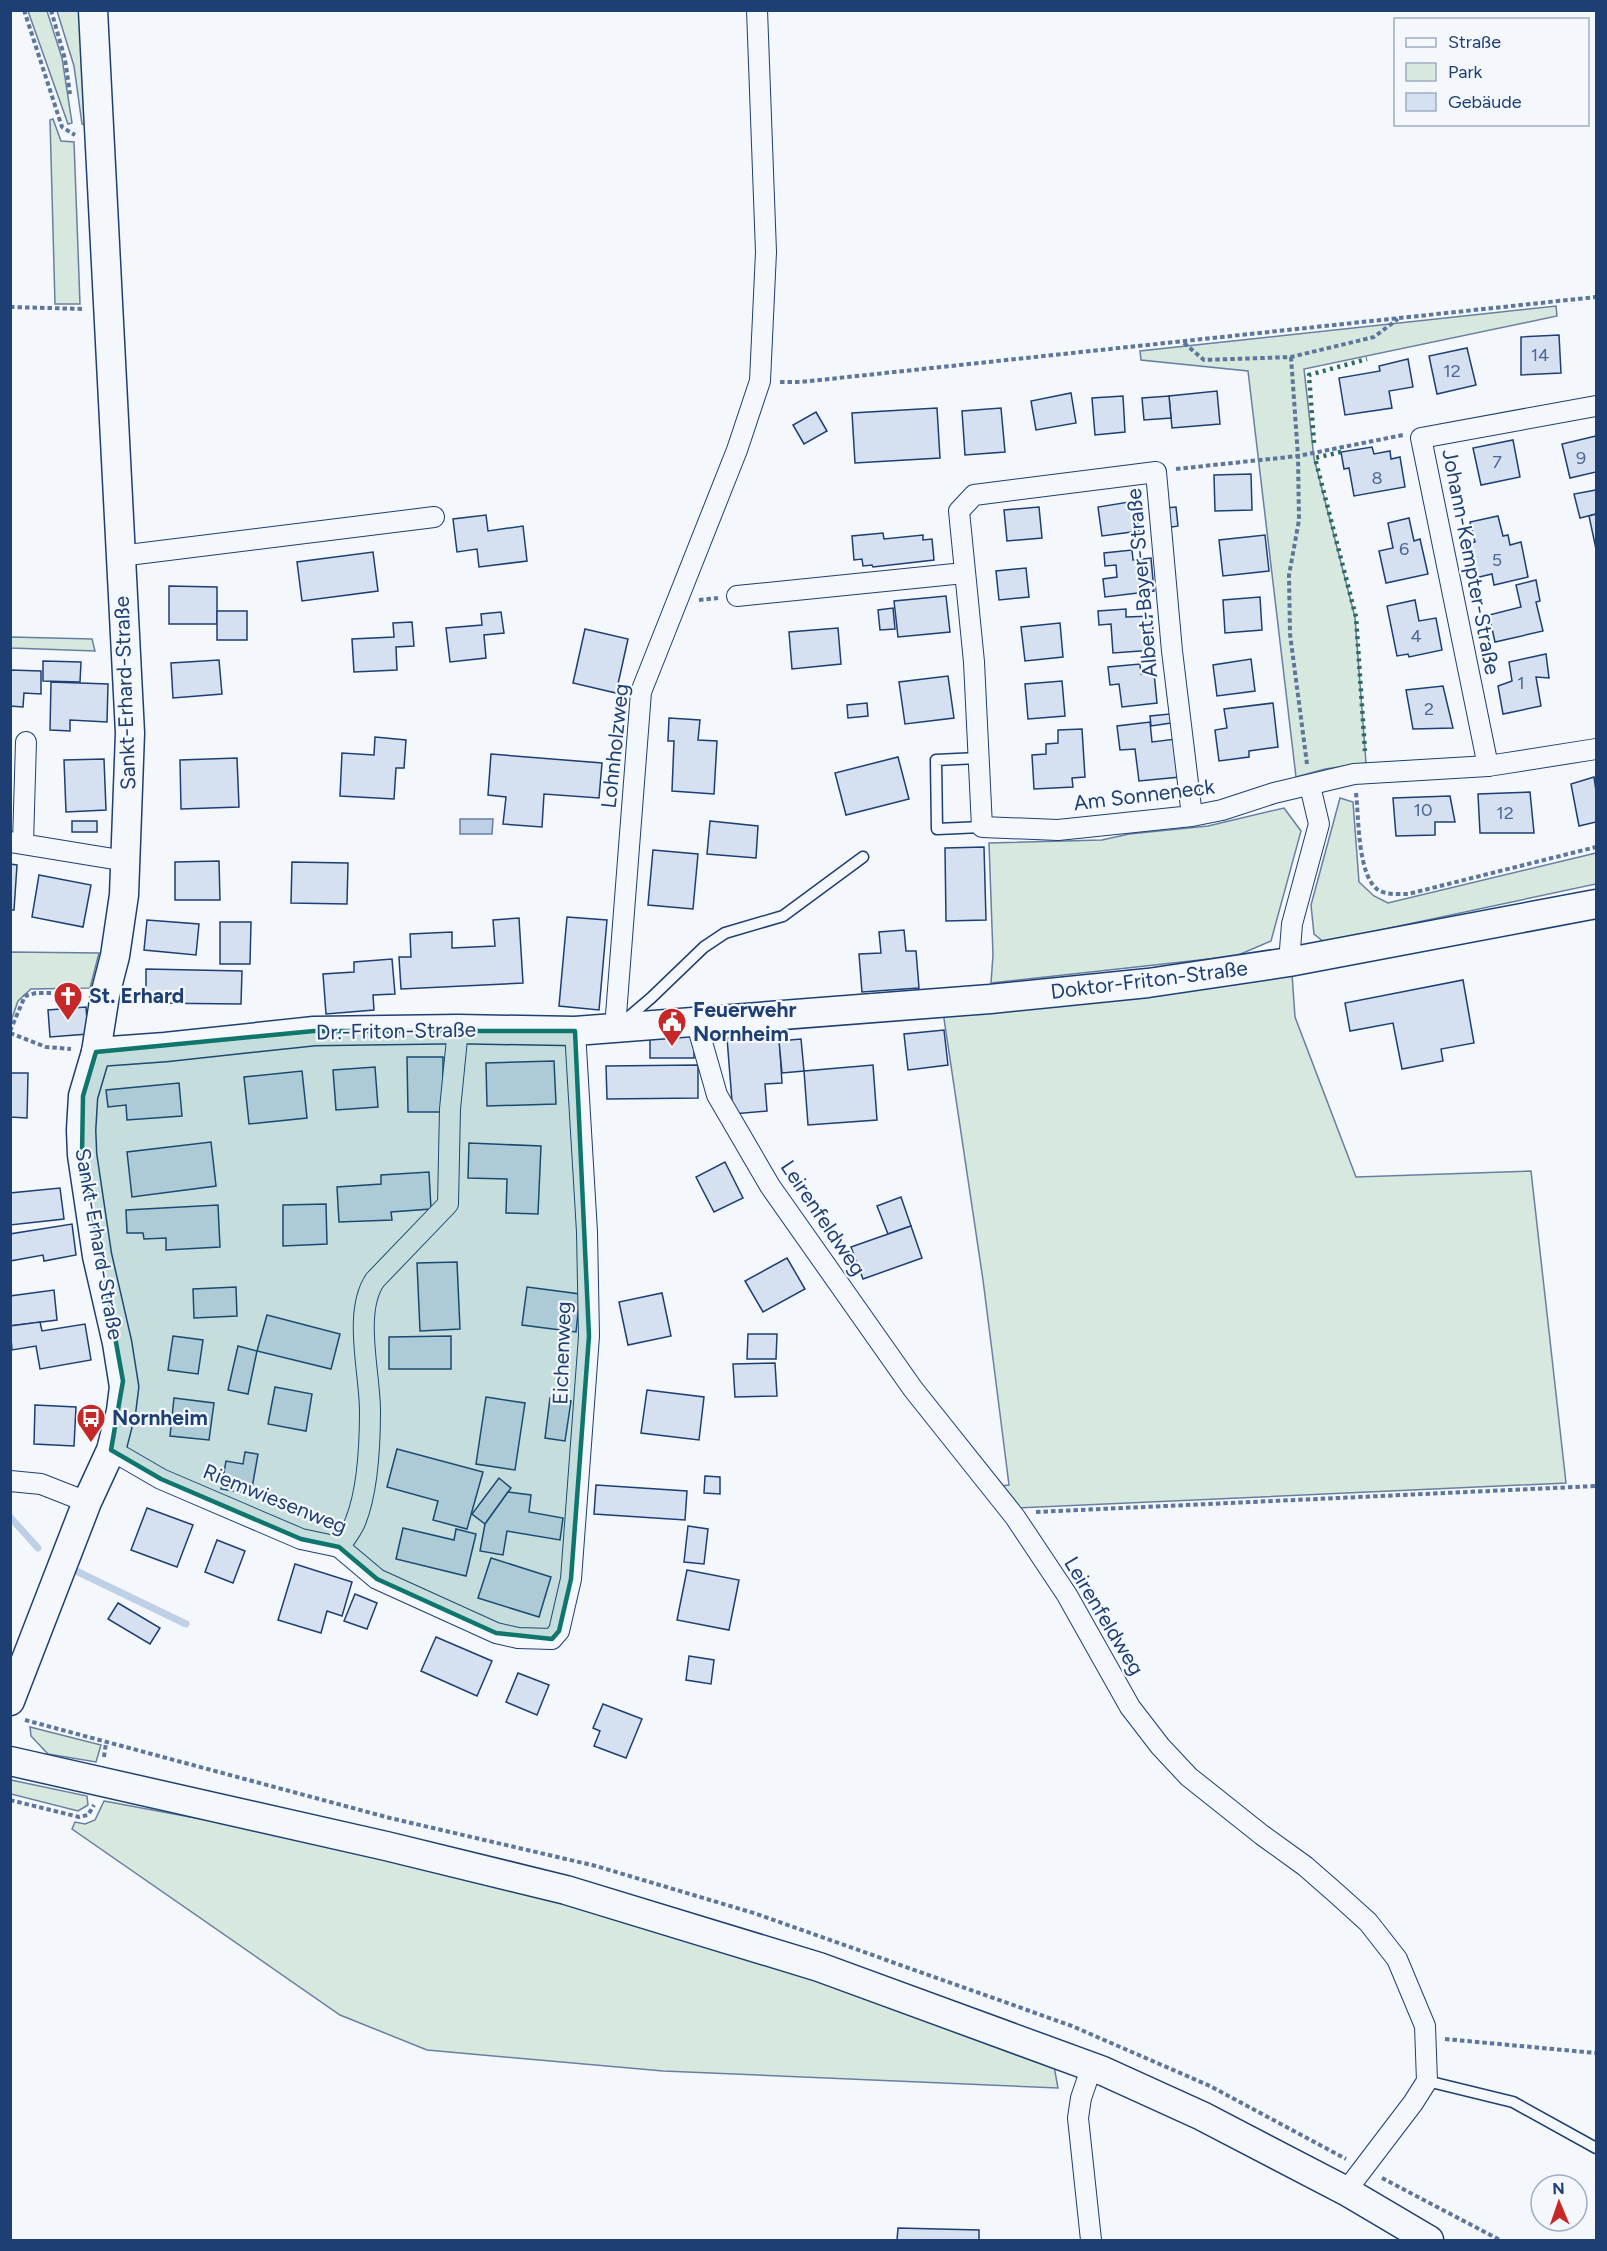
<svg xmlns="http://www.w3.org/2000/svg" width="1607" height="2251" font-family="Figtree,sans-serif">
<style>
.green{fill:#d7e8df;stroke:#687fa3;stroke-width:1.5}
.water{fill:#bed0e5;stroke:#687fa3;stroke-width:1.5}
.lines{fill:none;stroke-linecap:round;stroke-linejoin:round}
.stream{stroke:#bed0e5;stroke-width:7}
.building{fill:#d5e0f0;stroke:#1d3f73;stroke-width:1.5}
.lane-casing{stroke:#1d3f73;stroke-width:13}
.street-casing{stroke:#1d3f73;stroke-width:22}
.secondary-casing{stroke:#1d3f73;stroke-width:31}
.path{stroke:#5e769c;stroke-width:4;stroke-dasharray:4.5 3;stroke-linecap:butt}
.lane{stroke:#f4f7fb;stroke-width:10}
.street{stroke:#f4f7fb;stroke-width:20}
.secondary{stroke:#f4f7fb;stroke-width:28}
.hedge{stroke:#2c6c60;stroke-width:4.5;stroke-dasharray:3 4.5;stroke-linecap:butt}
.marked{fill:#0f766e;fill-opacity:0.2;stroke:#0f766e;stroke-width:4.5;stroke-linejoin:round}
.labels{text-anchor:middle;stroke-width:4.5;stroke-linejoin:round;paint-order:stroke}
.number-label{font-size:18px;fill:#4b6792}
.street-label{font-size:21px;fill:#1d3f73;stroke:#f4f7fb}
.poi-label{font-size:21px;font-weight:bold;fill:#1d3f73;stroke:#f4f7fb;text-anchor:start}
</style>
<rect width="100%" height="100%" fill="#f4f7fb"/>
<g class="green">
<path d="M28 11H47L62 58 72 123 68 124Z"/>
<path d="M57 11H84L87 126 82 124 74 66Z"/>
<path d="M53 119 61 141 74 142 80 304H55L50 120Z"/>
<path d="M1556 306 1557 316 1304 369 1314 458 1355 617 1366 763 1325 769 1296 777 1248 371 1141 360 1140 351Z"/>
<path d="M11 637 92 639 95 651 11 648Z"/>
<path d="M1340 798 1353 802 1359 882 1374 896 1388 903 1596 853V884L1324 942 1314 934 1311 905Z"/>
<path d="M1284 808 1301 831 1271 941 1236 956 991 983 993 955 989 843 1102 840 1129 834 1208 826Z"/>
<path d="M11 952 99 953 90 988 31 989 18 1001 11 1021Z"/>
<path d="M1292 974 1295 1017 1356 1177 1531 1171 1566 1483 1017 1508 999 1486 1009 1485 983 1280 943 1012Z"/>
<path d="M30 1727 101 1745 96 1762 48 1754 31 1736Z"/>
<path d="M11 1780 87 1796 88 1805 78 1811 11 1794Z"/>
<path d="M104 1801 298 1837 473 1878 803 1972 1054 2066 1058 2088 663 2071 427 2050 340 2015 72 1829 75 1822 85 1824 95 1820Z"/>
</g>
<path class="water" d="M460 819H493L492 834H460Z"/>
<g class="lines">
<g class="stream">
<path d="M10 1517 38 1548"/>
<path d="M74 1570 186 1624"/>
</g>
</g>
<g class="building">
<path d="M1559 335 1561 373 1521 375V337Z"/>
<path d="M1467 348 1476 385 1437 394 1429 356Z"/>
<path d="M1408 359 1413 387 1389 391 1392 408 1345 415 1339 378 1380 371 1379 366Z"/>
<path d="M1217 391 1220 424 1172 428 1169 396Z"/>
<path d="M1071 393 1076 423 1036 430 1031 401Z"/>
<path d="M1123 396 1125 432 1095 435 1092 398Z"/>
<path d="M1169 396 1171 418 1144 420 1142 398Z"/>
<path d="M937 408 940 458 855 463 852 413Z"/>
<path d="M1001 408 1005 452 965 455 962 411Z"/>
<path d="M816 412 827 431 804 444 793 425Z"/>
<path d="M1596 436V472L1570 478 1562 444Z"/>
<path d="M1513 440 1520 477 1481 485 1473 448Z"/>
<path d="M1372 447 1374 454 1390 451 1391 459 1400 457 1405 487 1354 496 1349 468 1344 469 1341 452Z"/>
<path d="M1251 474 1252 510 1215 511 1214 475Z"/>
<path d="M1596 490V514L1580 518 1574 494Z"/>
<path d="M1135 501 1139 531 1102 536 1098 507Z"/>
<path d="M1039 507 1042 538 1007 541 1004 510Z"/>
<path d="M1176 507 1178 526 1166 528 1165 508Z"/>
<path d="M1596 514V549L1589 516Z"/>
<path d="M486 515 488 531 523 526 527 561 479 567 477 549 457 552 453 519Z"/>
<path d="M1498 516 1503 536 1508 535 1510 545 1521 542 1528 577 1494 585 1492 574 1475 578 1467 544 1475 542 1470 522Z"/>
<path d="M1409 518 1414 541 1420 539 1428 574 1386 583 1379 551 1393 548 1388 523Z"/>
<path d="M883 533 884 539 923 535V540L932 539 934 560 873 567 872 565 863 566 862 559 854 560 852 536Z"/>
<path d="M1265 535 1269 571 1223 576 1219 540Z"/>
<path d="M1132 550 1133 560 1151 558 1154 591 1105 597 1103 579 1117 577 1116 565 1105 566 1104 553Z"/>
<path d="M373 552 378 591 302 601 297 562Z"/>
<path d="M1026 568 1029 597 999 600 996 571Z"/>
<path d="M1536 580 1540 601 1536 602 1543 631 1495 642 1489 615 1521 607 1516 585Z"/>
<path d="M169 586 217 587V624H169Z"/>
<path d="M946 596 950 632 898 637 894 601Z"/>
<path d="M1260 597 1262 630 1225 633 1223 600Z"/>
<path d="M1415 600 1419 621 1436 618 1442 650 1409 657 1408 654 1397 656 1387 606Z"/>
<path d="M893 608 895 629 880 630 878 610Z"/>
<path d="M1126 609V617L1152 616 1154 650 1113 653 1111 624 1099 625 1098 611Z"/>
<rect x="217" y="611" width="30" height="29"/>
<path d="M501 612 504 633 484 635 486 658 450 662 446 628 482 625 481 614Z"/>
<path d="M412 622 414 646 396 647 397 670 354 672 352 639 394 637 393 623Z"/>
<path d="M1060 623 1063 657 1025 661 1021 627Z"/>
<path d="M838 628 841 664 792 669 789 632Z"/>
<path d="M585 629 628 639 616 693 573 683Z"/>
<path d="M1546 654 1549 678 1536 677 1541 706 1503 714 1498 686 1512 681 1509 662Z"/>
<path d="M1251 659 1255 691 1217 696 1213 665Z"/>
<path d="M219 660 222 694 173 698 171 663Z"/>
<path d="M43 661 81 662 80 682 43 681Z"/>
<path d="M1140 664 1141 674 1154 673 1157 703 1122 707 1119 684 1110 685 1108 667Z"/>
<path d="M10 670 41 671V694L24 693 23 707 10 706Z"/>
<path d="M948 676 954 718 905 724 899 682Z"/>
<path d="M1062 681 1065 716 1028 719 1025 684Z"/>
<path d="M51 682 108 684 107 722 70 720V731L50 730Z"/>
<path d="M1443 686 1453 728 1413 729 1406 690Z"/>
<path d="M867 703 868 716 848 718 847 705Z"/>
<path d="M1273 703 1278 747 1249 751V757L1219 761 1215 730 1227 728 1224 709Z"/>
<path d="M1170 714 1171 723 1151 726 1150 716Z"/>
<path d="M669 718 700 720 698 740 717 741 714 794 672 791 674 741H668Z"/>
<path d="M1150 722 1152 742 1176 739 1180 777 1139 781 1135 749 1120 750 1117 726Z"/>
<path d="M1082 729 1085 777 1072 778 1073 787 1034 789 1032 755 1046 754V744L1058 743V730Z"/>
<path d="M375 737 406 740 404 768H396L394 799 340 796 342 753 374 755Z"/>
<path d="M491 754 602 763 599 798 544 794 542 827 503 824 506 797 488 795Z"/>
<path d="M898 757 909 799 846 815 835 773Z"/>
<path d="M237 758 239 807 181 809 180 760Z"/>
<path d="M104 759 106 810 66 812 64 760Z"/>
<path d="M1594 777 1596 791V822L1579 826 1571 784Z"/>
<path d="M1530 792 1534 833H1480L1478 794Z"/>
<path d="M1450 796 1455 822H1435V835L1396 836 1393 798Z"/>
<rect x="72" y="821" width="25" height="11"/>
<path d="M710 821 758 826 756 858 707 854Z"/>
<path d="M984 847 986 920 946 921 945 848Z"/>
<path d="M653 850 698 854 693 909 648 905Z"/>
<path d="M219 861 220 900H175V862Z"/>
<path d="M292 862 348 863 347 904 291 903Z"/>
<path d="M10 864 17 865 14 910H10Z"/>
<path d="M39 875 91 885 83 927 32 917Z"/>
<path d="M567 917 607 920 599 1010 559 1006Z"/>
<path d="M519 918 523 983 401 989 399 957H411L410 934 452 932V948L495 946 493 920Z"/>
<path d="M147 920 199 924 196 955 144 950Z"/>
<path d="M220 922H251L250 964H220Z"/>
<path d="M904 930 906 951H916L919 988 862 992 859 954 881 953 879 932Z"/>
<path d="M392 959 395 994 373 995 374 1010 326 1014 323 974 354 972V962Z"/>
<path d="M146 969 242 971 241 1004 146 1003Z"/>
<path d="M1463 980 1474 1043 1441 1049 1443 1061 1402 1069 1393 1023 1350 1031 1345 1003Z"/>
<path d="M86 1007 88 1034 50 1037 48 1010Z"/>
<path d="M944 1030 948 1065 908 1070 904 1034Z"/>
<path d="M779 1034 782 1083 765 1084 767 1111 733 1114 727 1038Z"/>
<rect x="650" y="1035" width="44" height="23"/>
<path d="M801 1039 804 1071 782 1073 779 1041Z"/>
<path d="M407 1057H443V1112H408Z"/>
<path d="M554 1061 556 1104 487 1106 486 1063Z"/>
<path d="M698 1065V1098L607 1099 606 1066Z"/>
<path d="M873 1065 877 1120 808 1125 804 1071Z"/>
<path d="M375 1067 378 1107 336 1110 333 1070Z"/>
<path d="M302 1071 307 1118 249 1124 244 1077Z"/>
<path d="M10 1073H28L27 1118 10 1117Z"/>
<path d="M179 1083 182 1116 127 1120 126 1105 108 1107 106 1090Z"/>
<path d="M211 1142 216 1186 132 1197 127 1152Z"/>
<path d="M469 1143 541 1146 538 1214 506 1213 507 1179 468 1178Z"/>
<path d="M725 1162 743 1198 714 1212 696 1177Z"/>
<path d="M429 1172 431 1209 391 1212 392 1220 339 1222 337 1187 381 1184V1175Z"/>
<path d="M60 1188 64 1219 10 1225V1193Z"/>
<path d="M901 1197 911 1226 888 1234 877 1206Z"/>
<path d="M326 1204 327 1244 283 1246V1205Z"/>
<path d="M218 1205 220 1247 166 1250V1238L144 1239 143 1233H127L126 1210Z"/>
<path d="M72 1224 76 1255 44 1261 43 1255 10 1261V1234Z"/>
<path d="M911 1226 922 1258 863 1279 851 1247Z"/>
<path d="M787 1258 805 1289 763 1312 745 1281Z"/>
<path d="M457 1262 460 1329 420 1331 417 1263Z"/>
<path d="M236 1287 237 1316 194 1318 193 1289Z"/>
<path d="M527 1287 580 1294 576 1332 522 1325Z"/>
<path d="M54 1290 57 1320 10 1326V1296Z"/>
<path d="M662 1293 671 1336 628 1345 619 1302Z"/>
<path d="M267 1315 340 1334 331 1369 257 1351Z"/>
<path d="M40 1322 42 1331 85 1324 91 1360 40 1369 36 1346 12 1350 10 1326Z"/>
<path d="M748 1334H777L776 1359H747Z"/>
<path d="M173 1336 203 1340 198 1374 168 1370Z"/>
<path d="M451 1336V1369H389V1337Z"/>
<path d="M238 1346 257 1351 248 1394 228 1390Z"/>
<path d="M775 1363 777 1396 735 1397 733 1364Z"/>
<path d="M275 1387 312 1394 306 1431 268 1424Z"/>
<path d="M647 1390 704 1397 699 1440 641 1433Z"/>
<path d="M486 1397 525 1403 515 1470 476 1464Z"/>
<path d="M174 1398 214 1403 209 1440 170 1436Z"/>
<path d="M550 1398 571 1401 565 1441 545 1438Z"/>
<path d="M35 1405 76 1407 74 1446 34 1444Z"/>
<path d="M397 1449 483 1472 467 1529 433 1520 438 1501 387 1487Z"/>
<path d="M245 1452 258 1454 251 1494 221 1489 226 1461 243 1464Z"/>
<path d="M705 1476 720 1477V1494L704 1493Z"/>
<path d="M499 1478 511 1488 485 1524 472 1514Z"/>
<path d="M596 1485 687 1491 685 1520 594 1514Z"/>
<path d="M508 1492 531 1495 529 1512 563 1518 560 1540 507 1531 503 1555 480 1551 485 1524Z"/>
<path d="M147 1508 193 1525 177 1567 131 1550Z"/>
<path d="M688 1526 708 1529 704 1564 684 1562Z"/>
<path d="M403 1528 454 1540 456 1529 476 1534 466 1576 396 1559Z"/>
<path d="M217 1540 245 1551 233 1583 205 1572Z"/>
<path d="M491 1558 551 1577 539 1617 478 1598Z"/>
<path d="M295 1564 352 1582 342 1616 327 1611 321 1633 278 1620Z"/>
<path d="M687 1570 739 1580 729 1630 677 1620Z"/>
<path d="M355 1594 377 1603 367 1629 344 1621Z"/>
<path d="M118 1603 160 1628 150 1644 108 1619Z"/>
<path d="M436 1637 492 1661 477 1696 421 1671Z"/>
<path d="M689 1656 714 1660 711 1684 686 1680Z"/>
<path d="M518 1673 549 1685 537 1715 506 1702Z"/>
<path d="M603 1704 642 1719 626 1758 594 1746 600 1731 593 1728Z"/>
<path d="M898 2228 979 2230V2240H897Z"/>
</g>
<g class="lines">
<g class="lane-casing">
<g id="lane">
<path d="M978 758 936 760 937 829 982 827"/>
<path d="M624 1021 651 998 704 947 725 933 783 916 863 857"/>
<path d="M1427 2081 1513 2102 1596 2148"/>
</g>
</g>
<g class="street-casing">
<g id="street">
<path d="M120 556 434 517"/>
<path d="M737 596 964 573"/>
<path d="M1488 766 1421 438 1596 406"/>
<path d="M1192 816 1172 651 1156 472 974 495 959 511 974 662 982 827 1058 830 1192 816 1222 810 1274 793 1354 774 1488 766 1596 749"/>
<path d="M10 842 126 861"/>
<path d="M23 843 26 742"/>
<path d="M1289 962 1292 924 1319 824 1310 786"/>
<path d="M696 1021 717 1095 770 1186 913 1389 1015 1517 1067 1595 1130 1707 1160 1746 1189 1777 1262 1835 1305 1866 1337 1894 1368 1922 1397 1959 1425 2026 1427 2081 1413 2103 1346 2191"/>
<path d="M615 1028 641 692 737 450 760 381 766 252 757 10"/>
<path d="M111 1450 161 1479 301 1539 339 1547 377 1579 496 1633 518 1638 552 1639 559 1631 571 1579 589 1336 587 1232 575 1031"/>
<path d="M10 1481 41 1484 87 1502"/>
<path d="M339 1547C345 1539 353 1529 356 1520 368 1489 370 1444 370 1411 370 1373 353 1312 375 1280L448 1204 450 1109 458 1029"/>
<path d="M1091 2240 1078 2118 1081 2098 1092 2066"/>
</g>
</g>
<g class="secondary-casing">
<g id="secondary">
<path d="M96 1052 165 1047 314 1031 458 1029 575 1031 990 999 1148 983 1289 962 1596 904"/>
<path d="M10 1701 87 1502 111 1450 121 1411 124 1387 117 1343 97 1256 82 1155 81 1130 83 1096 96 1052 105 995 115 956 124 895 130 733 93 10"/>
<path d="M10 1761 386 1846 566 1890 819 1967 1103 2071 1202 2116 1346 2191 1429 2240"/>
</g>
</g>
<g class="path">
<path d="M24 10 62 127 75 135"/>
<path d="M51 10 65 59 70 94"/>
<path d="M10 307 85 309"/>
<path d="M1184 343 1204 360 1291 357 1374 337 1398 319"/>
<path d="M1291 357 1298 456 1299 520 1289 575 1290 634 1307 764"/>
<path d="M780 382H801L1596 297"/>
<path d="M1176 469 1298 456 1403 435"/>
<path d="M699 600 718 598"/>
<path d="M1356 793C1359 817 1357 879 1380 891 1389 895 1399 894 1408 894L1596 847"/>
<path d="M10 1031 25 996 36 993H81"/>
<path d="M10 1033 46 1047 71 1049"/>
<path d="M1036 1512 1596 1486"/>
<path d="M25 1720 390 1818 596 1866 757 1914 1072 2026 1210 2086 1346 2159"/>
<path d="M104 1757 106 1743"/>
<path d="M10 1800 79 1817 88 1815 94 1805"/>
<path d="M1445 2039 1596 2053"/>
<path d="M1382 2178 1500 2240"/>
</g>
<use href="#lane" class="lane"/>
<use href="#street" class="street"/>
<use href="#secondary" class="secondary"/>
<g class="hedge">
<path d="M1314 443 1309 375 1367 359"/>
<path d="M1341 452 1315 458 1356 617 1365 751"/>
</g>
</g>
<path class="marked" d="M314 1031H575L589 1336 571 1579 559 1631 552 1639 496 1633 377 1579 339 1547 301 1539 161 1479 111 1450 123 1381 82 1155 83 1096 96 1052Z"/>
<defs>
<g id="church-pin" transform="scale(1.5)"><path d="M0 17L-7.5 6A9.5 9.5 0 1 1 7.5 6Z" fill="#c62828" stroke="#f4f7fb"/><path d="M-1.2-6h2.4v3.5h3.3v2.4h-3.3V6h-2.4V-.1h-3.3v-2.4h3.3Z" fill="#fff"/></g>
<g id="civic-pin" transform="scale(1.5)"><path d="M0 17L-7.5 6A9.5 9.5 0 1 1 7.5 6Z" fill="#c62828" stroke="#f4f7fb"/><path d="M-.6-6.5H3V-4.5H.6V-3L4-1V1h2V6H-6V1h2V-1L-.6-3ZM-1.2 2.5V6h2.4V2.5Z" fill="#fff"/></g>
<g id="bus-pin" transform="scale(1.5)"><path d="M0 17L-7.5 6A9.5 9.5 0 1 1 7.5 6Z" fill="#c62828" stroke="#f4f7fb"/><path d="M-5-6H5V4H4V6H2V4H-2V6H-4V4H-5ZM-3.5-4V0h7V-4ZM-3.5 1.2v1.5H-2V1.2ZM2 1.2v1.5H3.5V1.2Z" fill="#fff"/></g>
</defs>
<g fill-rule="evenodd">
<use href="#church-pin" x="68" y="996"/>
<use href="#civic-pin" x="672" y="1022"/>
<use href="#bus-pin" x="91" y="1418"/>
</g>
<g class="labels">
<g class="number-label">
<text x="1540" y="361">14</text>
<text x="1452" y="377">12</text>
<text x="1581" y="464">9</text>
<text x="1497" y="468">7</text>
<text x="1377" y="484">8</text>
<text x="1404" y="555">6</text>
<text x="1497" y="566">5</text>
<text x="1416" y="642">4</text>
<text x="1521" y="689">1</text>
<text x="1429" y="715">2</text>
<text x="1423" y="816">10</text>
<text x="1505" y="819">12</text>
</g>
<g class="street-label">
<text transform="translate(1471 562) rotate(79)" y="7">Johann-Kempter-Straße</text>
<text transform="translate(1142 583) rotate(-95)" y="7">Albert-Bayer-Straße</text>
<text transform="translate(125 693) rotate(-92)" y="7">Sankt-Erhard-Straße</text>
<text transform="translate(615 746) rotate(-84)" y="7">Lohnholzweg</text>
<text transform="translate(1144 795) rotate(-7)" y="7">Am Sonneneck</text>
<text transform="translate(1149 980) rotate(-7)" y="7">Doktor-Friton-Straße</text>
<text transform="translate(396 1031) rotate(-1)" y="7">Dr.-Friton-Straße</text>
<text transform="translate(823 1218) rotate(56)" y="7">Leirenfeldweg</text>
<text transform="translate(99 1244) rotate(80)" y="7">Sankt-Erhard-Straße</text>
<text transform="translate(562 1353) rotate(-88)" y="7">Eichenweg</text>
<text transform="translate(275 1499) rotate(22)" y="7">Riemwiesenweg</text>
<text transform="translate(1104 1616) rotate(59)" y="7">Leirenfeldweg</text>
</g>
<g class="poi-label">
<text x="89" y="1003">St. Erhard</text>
<text x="693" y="1017">Feuerwehr<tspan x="693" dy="24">Nornheim</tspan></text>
<text x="112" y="1425">Nornheim</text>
</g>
</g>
<rect width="1607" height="2251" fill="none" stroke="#1d3f73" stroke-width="24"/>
<rect x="1394" y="18" width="195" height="108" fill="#f4f7fb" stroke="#9eadc5" stroke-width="1.5"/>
<rect x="1406" y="38" width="30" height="9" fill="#f4f7fb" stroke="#9eadc5" stroke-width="1.5"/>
<text x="1448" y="48" font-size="18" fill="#1d3f73">Straße</text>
<rect x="1406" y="63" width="30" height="18" fill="#d7e8df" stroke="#9eadc5" stroke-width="1.5"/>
<text x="1448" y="78" font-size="18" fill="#1d3f73">Park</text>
<rect x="1406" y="93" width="30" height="18" fill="#d5e0f0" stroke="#9eadc5" stroke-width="1.5"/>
<text x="1448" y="108" font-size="18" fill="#1d3f73">Gebäude</text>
<g transform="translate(1559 2203) rotate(358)"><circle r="28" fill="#f4f7fb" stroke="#9eadc5" stroke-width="1.5"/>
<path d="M0-4.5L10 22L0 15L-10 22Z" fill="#c62828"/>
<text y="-9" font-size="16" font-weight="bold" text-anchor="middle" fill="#1d3f73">N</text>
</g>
</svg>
